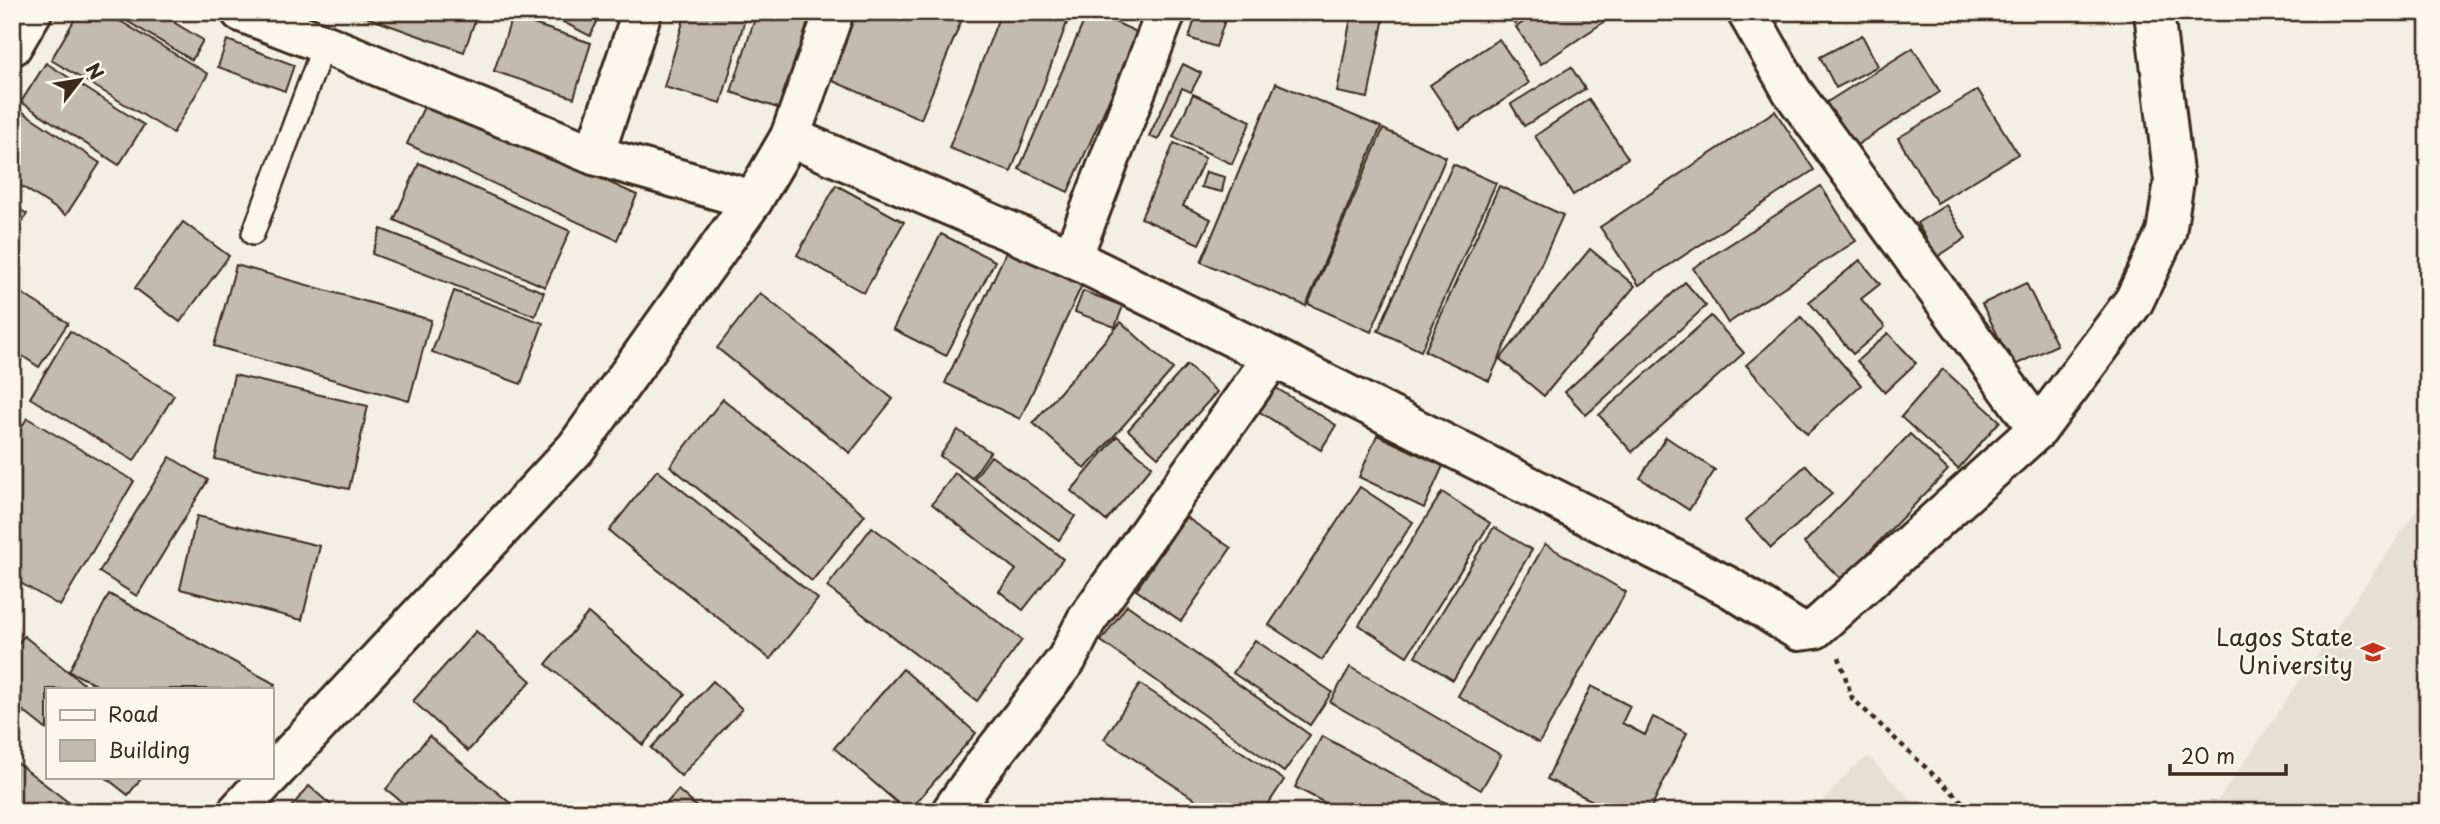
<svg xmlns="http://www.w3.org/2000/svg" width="2440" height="824" font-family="'Playpen Sans',sans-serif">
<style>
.built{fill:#e5dfd4}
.building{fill:#c3bbb0;stroke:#3b2a1e;stroke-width:2}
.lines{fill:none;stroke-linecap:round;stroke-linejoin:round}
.lane-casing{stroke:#3b2a1e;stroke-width:26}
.street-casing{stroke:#3b2a1e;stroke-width:44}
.path{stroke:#3b2a1e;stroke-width:4.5;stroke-dasharray:5 5;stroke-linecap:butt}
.lane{stroke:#fbf7ec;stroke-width:21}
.street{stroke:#fbf7ec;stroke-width:38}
.labels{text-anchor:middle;stroke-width:5;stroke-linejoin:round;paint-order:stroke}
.poi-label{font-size:24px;fill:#3b2a1e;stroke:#fbf7ec;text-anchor:end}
</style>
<rect width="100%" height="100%" fill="#f3efe4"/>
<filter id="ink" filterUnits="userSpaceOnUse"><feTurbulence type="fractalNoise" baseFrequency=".0143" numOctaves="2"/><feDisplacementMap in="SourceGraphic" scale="14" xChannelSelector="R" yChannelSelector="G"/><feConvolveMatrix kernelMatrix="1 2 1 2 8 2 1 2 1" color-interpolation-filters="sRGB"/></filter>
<g filter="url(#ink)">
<g class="built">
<path d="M2428 493V812H2210Z"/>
<path d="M1868 757 1924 812H1813L1851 769Z"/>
</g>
<g class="building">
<path d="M79 12H105L208 74 173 133 51 60Z"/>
<path d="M112 12H168L177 18 175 23 203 40 192 60Z"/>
<path d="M352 12H478L464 52Z"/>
<path d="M544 12H602L590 36Z"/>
<path d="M686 12H747L721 103 664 87Z"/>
<path d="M757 12H822L789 112 731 92Z"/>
<path d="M856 12H965L921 119 828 79Z"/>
<path d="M1001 12H1071L1011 172 949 148Z"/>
<path d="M1088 12H1093L1139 33 1068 192 1019 169Z"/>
<path d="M1197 12 1227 14 1216 47 1189 38Z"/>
<path d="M1234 12H1251L1249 18Z"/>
<path d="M1352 12H1385L1368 98 1337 92Z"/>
<path d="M1507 12H1532L1515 24Z"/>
<path d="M1539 12H1602L1607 20 1541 64 1516 27Z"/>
<path d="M512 17 591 43 574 98 494 71Z"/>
<path d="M1862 35 1878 66 1836 88 1820 57Z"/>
<path d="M1499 39 1529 83 1460 129 1430 85Z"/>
<path d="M227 40 294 65 285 91 218 67Z"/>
<path d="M1913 48 1940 92 1852 148 1824 104Z"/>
<path d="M46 63 144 125 119 165 21 102Z"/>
<path d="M1183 64 1201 73 1191 92 1182 88 1158 140 1149 136Z"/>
<path d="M1571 67 1585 89 1524 126 1511 104Z"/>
<path d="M1276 83 1381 127 1306 306 1201 262Z"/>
<path d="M1978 90 2018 154 1937 203 1898 138Z"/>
<path d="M1193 94 1251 121 1232 164 1173 137Z"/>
<path d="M1589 99 1628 158 1573 195 1535 136Z"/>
<path d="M427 100 637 195 617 240 407 144Z"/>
<path d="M14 106 100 163 66 215 12 180V109Z"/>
<path d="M1775 111 1814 170 1639 285 1600 227Z"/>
<path d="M1383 129 1446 157 1371 332 1308 304Z"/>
<path d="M1174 143 1205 158 1183 206 1211 219 1199 244 1141 218Z"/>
<path d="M419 163 570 231 545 287 394 220Z"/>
<path d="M1453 164 1496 183 1421 351 1378 331Z"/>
<path d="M1206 172 1225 177 1222 192 1201 187Z"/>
<path d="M836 185 904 222 864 293 797 255Z"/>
<path d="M1499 186 1563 215 1489 381 1425 351Z"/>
<path d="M1821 186 1856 241 1728 323 1693 268Z"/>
<path d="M12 204 27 214 12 236Z"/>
<path d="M1946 205 1966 238 1937 257 1917 223Z"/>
<path d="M183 222 229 256 180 322 135 288Z"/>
<path d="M381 229 544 292 535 316 372 254Z"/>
<path d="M941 234 995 261 946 356 893 329Z"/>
<path d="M1590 249 1635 286 1544 396 1500 359Z"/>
<path d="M1007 250 1082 285 1020 419 945 383Z"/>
<path d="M1860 260 1880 284 1861 299 1885 327 1853 354 1809 302Z"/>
<path d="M236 265 431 320 409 401 214 346Z"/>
<path d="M1685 282 1706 306 1586 415 1565 392Z"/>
<path d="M2026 283 2057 345 2013 366 1982 304Z"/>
<path d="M12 287 68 323 39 367 12 349Z"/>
<path d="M454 291 543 323 521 384 432 352Z"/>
<path d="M1083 291 1123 306 1115 327 1075 312Z"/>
<path d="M760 293 893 399 850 453 717 348Z"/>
<path d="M1711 316 1744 353 1632 452 1599 415Z"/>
<path d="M1801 317 1861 385 1807 434 1746 365Z"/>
<path d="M1121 322 1173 369 1085 469 1033 423Z"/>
<path d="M70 331 174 395 134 461 30 398Z"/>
<path d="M1888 333 1916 363 1885 392 1857 361Z"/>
<path d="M1187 365 1217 392 1158 457 1128 430Z"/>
<path d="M1943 369 2000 421 1958 469 1901 417Z"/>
<path d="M234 375 368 406 349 489 215 459Z"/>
<path d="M1273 386 1336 425 1321 450 1258 411Z"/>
<path d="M723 399 865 515 812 581 670 466Z"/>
<path d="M27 418 134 481 60 606 12 578V444Z"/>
<path d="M958 430 990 452 972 478 940 456Z"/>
<path d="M1910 434 1948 470 1842 580 1804 543Z"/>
<path d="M1377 435 1443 466 1424 508 1359 477Z"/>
<path d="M1117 436 1152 466 1106 521 1071 491Z"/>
<path d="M1666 437 1715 470 1689 510 1640 478Z"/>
<path d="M991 456 1075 516 1059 540 974 479Z"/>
<path d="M170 457 208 480 137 596 99 572Z"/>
<path d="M1806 465 1832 494 1771 548 1746 520Z"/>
<path d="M657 470 818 599 770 659 609 531Z"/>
<path d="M955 473 1063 559 1023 610 999 591 1016 570 932 504Z"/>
<path d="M1360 487 1413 522 1322 660 1269 625Z"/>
<path d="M1442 492 1490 523 1407 656 1359 625Z"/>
<path d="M197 516 320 546 302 620 180 589Z"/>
<path d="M1186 517 1231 548 1181 621 1136 590Z"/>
<path d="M872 527 1022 640 977 701 827 587Z"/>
<path d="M1494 527 1532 550 1453 680 1415 656Z"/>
<path d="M1545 544 1626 592 1539 743 1458 696Z"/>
<path d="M109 594 275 684 271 692V689H104L69 671Z"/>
<path d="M1127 605 1310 735 1284 772 1101 641Z"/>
<path d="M588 613 685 694 643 745 546 664Z"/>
<path d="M476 631 531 681 468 751 413 701Z"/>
<path d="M24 636 90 689H47V730L12 702V650Z"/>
<path d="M1255 640 1332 692 1310 725 1233 673Z"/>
<path d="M1350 667 1501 755 1481 790 1330 702Z"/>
<path d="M903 669 976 733 908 812 834 748Z"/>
<path d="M713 681 742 709 681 776 651 748Z"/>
<path d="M1140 684 1284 780 1263 812H1214L1104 739Z"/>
<path d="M1591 686 1630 706 1622 723 1645 735 1653 717 1687 733 1649 812H1616L1547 779Z"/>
<path d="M429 736 521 812H414L386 789Z"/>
<path d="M1322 736 1461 811V812H1342L1295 787Z"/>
<path d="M12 759 81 812H12Z"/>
<path d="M105 777H142L128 795Z"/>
<path d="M309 786 339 812H287Z"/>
<path d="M678 790 703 812H659Z"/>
</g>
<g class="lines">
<g class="lane-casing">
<path id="lane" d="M253 234 324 44"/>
</g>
<g class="street-casing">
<g id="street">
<path d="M241 12 324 44 594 155 753 200"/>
<path d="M1747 12 1792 91 2038 429"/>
<path d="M12 46 32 12"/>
<path d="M790 137 1072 258 1273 357 1729 587 1799 631 1815 629 1825 620 2038 429 2134 301 2166 233 2174 181 2154 12"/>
<path d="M594 155 642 12"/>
<path d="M1072 258 1166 12"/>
<path d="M271 775 576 448 753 200 790 137 834 12"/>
<path d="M237 812 269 777"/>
<path d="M951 812 985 764 1067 659 1086 621 1273 357"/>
</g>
</g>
<path class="path" d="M1839 657 1852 698 1973 812"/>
<use href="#lane" class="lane"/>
<use href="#street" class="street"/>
</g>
</g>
<defs>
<g id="university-bare" transform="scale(1.89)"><path d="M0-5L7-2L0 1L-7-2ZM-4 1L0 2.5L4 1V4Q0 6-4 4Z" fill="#c8321e" stroke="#fbf7ec" stroke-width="2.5" paint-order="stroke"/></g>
</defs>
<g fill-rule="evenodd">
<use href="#university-bare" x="2373" y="652"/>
</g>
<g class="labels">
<g class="poi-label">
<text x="2353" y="646">Lagos State<tspan x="2353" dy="28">University</tspan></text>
</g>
</g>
<rect width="2440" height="824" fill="none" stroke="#fbf7ec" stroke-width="42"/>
<rect x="21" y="21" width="2398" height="782" fill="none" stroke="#3b2a1e" stroke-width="2.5" filter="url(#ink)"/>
<rect x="46" y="688" width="228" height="91" fill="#fbf7ec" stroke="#aea59a" stroke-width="2"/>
<rect x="60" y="710" width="35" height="10" fill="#fbf7ec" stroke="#aea59a" stroke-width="2"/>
<text x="108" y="722" font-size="21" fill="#3b2a1e">Road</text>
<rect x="60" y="740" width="35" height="21" fill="#c3bbb0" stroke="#aea59a" stroke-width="2"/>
<text x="108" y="758" font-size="21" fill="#3b2a1e">Building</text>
<g transform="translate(80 80) rotate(59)" stroke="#fbf7ec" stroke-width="5" paint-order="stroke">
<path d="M0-5L12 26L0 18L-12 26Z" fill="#3b2a1e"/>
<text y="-10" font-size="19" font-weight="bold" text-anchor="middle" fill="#3b2a1e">N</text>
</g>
<path d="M2170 764v10h116v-10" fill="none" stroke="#3b2a1e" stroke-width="3.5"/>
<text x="2181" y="764" font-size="21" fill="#3b2a1e" stroke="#fbf7ec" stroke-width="5" paint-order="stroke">20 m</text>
</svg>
